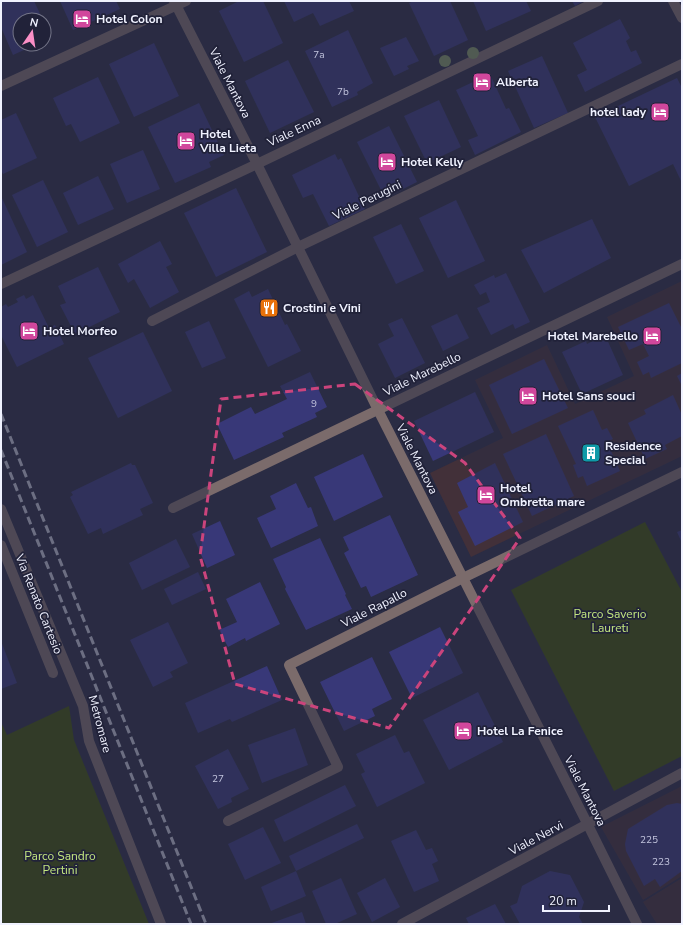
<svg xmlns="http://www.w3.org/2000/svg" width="683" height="925" font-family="'Nunito Sans',sans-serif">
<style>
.commercial{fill:#423039}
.green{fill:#3c4f08}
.building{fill:#383878}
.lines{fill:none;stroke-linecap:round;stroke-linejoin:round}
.service{stroke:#7b6b6b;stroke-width:10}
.minor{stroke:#7b6b6b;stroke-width:10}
.tertiary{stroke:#7b6b6b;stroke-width:10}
.rail{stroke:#bdbfcf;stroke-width:3;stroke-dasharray:8 4;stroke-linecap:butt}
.tree{fill:#7e9264}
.marked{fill:none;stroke:#cb447c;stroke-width:3;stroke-dasharray:8 5;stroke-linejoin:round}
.labels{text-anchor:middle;stroke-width:3.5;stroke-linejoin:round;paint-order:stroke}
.number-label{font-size:10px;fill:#c2c4dd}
.poi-label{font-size:12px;font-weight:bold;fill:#f0f2ff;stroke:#212239;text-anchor:start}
.street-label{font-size:12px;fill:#f0f2ff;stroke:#212239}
.park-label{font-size:12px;fill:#c3e67f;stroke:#212239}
</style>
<rect width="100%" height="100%" fill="#2a2c44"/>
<g class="commercial">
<path d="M682 281V456L471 557 430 473 503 438 475 380 547 345 575 404 634 376 607 317Z"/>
<path d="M682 786V876L643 900 601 827Z"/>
<path d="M682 878V924H657L643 902Z"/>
</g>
<g class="green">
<path d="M645 522 682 592V756L614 791 511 590Z"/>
<path d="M69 706 74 740 149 924H1V722L7 735Z"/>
</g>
<g class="building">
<path d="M1 1H34L43 20H20V44H37L13 55 1 27Z"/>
<path d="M60 1H116L120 9 73 30Z"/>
<path d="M239 1H263L283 43 244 62 219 11Z"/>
<path d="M284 1H349L354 11 320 26 313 13 294 22Z"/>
<path d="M414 1H450L468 40 434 56 409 3Z"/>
<path d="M473 1H526L531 11 486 31Z"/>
<path d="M572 1H584L575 6Z"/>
<path d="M620 19 630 38 626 41 631 52 636 50 642 63 585 92 577 75 587 70 573 43Z"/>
<path d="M44 23 51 38 44 41Z"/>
<path d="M348 30 373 83 357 92 358 95 332 107 305 51Z"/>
<path d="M406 37 419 61 407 66 409 69 394 76 380 48Z"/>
<path d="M154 43 179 96 134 117 109 64Z"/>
<path d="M542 56 568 113 534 128 508 71Z"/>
<path d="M288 60 314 112 270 133 245 81Z"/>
<path d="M490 74 506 109 509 108 521 132 475 155 468 140 478 136 456 90Z"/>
<path d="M98 77 120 123 80 142 71 124 66 126 53 98Z"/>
<path d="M677 78 682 88V183L673 164 629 186 595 117Z"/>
<path d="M439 100 461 147 427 163 404 116Z"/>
<path d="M199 103 224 155 209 162 211 167 175 183 148 127Z"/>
<path d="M16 113 37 158 3 174 1 170V120Z"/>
<path d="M389 126 417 182 399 191 396 185 382 192 357 142Z"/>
<path d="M143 150 160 189 127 203 110 164Z"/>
<path d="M335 154 338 160 341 158 365 209 329 226 313 194 303 198 292 175Z"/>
<path d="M98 176 114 209 78 225 63 193Z"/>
<path d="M43 180 68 232 37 247 12 195Z"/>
<path d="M236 188 267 252 216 277 184 213Z"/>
<path d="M1 196 27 252 1 265Z"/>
<path d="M456 200 485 261 448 278 419 218Z"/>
<path d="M592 219 611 258 544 293 521 250Z"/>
<path d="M401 224 424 271 396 284 373 237Z"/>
<path d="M160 241 172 264 166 267 179 292 150 308 134 279 128 283 118 264Z"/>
<path d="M98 267 120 312 75 334 60 305 66 303 58 286Z"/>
<path d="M506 273 530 322 515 329 513 324 491 335 477 308 490 302 486 292 480 295 474 285 494 275 495 278Z"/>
<path d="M268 289 285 325 287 324 301 351 268 367 234 299 249 291 252 297Z"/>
<path d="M24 295 26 299 33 295 49 328 55 325 64 344 17 367 1 335V307L6 304 8 307 18 302 16 299Z"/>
<path d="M669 303 682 329V363L651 378 649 372 643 375 637 362 649 356 643 344 629 350 618 327Z"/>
<path d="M457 314 469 338 443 351 431 326Z"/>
<path d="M402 318 425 363 395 378 378 344 394 336 388 324Z"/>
<path d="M209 321 226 358 202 368 185 332Z"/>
<path d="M143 332 172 391 118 418 88 358Z"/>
<path d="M605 335 623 375 582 394 562 352 586 341 587 344Z"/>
<path d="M544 359 568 408 512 434 489 385Z"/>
<path d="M310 372 327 407 315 413 317 417 282 433 284 437 234 460 217 424 251 407 255 414 287 399 280 386Z"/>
<path d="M682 373V386L677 376Z"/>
<path d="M475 392 494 432 433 461 414 421Z"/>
<path d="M673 395 682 415V436L665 445 667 449 645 459 628 423 646 414 644 410Z"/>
<path d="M593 410 602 430 607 428 613 439 607 442 620 471 587 486 583 476 578 478 573 465 576 464 558 426Z"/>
<path d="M546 434 574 496 532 516 503 454Z"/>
<path d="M363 454 383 497 334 521 314 477Z"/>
<path d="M131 463 132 465H135L153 503 140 509 143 515 103 534 101 528 88 534 70 497 73 495 71 492Z"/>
<path d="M495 463 523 522 475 546 458 512 468 507 457 483Z"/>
<path d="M296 483 308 508 311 507 318 526 271 548 257 518 276 509 270 496Z"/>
<path d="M390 515 418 575 371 597 366 586 361 588 344 553 349 550 343 537Z"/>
<path d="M220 521 235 555 207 568 192 534Z"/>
<path d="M682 530V543L677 532Z"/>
<path d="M320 538 346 594 345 595 352 609 306 630 285 589 286 587 273 559Z"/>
<path d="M176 539 190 567 142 590 129 563Z"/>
<path d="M198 572 206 589 172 605 164 589Z"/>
<path d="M260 582 280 624 246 641 245 638 228 647 219 630 237 622 226 599Z"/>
<path d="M168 622 188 663 170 672 173 677 153 687 130 640Z"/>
<path d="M440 627 463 673 412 698 389 652Z"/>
<path d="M1 641 17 683 1 689Z"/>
<path d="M372 657 392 699 372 709 375 716 344 731 320 682Z"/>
<path d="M267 666 282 700 232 722 230 719 198 733 185 703Z"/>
<path d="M478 692 503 742 449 770 423 720Z"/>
<path d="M295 728 308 765 262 783 248 745Z"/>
<path d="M395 735 404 753 409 751 425 783 377 807 361 774 365 772 356 754Z"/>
<path d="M228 749 249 789 231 798 232 802 218 809 195 766Z"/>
<path d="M345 785 356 806 284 842 274 820Z"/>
<path d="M677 803 682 804V871L660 887 655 879 644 886 626 851 625 844 628 829 667 805Z"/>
<path d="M357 824 364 838 296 871 289 856Z"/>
<path d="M263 827 281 863 245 880 228 844Z"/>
<path d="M416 830 426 850 432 848 438 861 432 864 439 881 414 892 391 841Z"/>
<path d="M296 871 306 896 271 911 261 887Z"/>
<path d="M550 871 570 875 584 902 579 917 583 924H520L510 906 517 903 522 886Z"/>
<path d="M341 878 357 914 335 924H326L312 891Z"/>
<path d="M385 878 400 907 372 922 357 893Z"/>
<path d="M495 904 506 924H469L466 918Z"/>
<path d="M302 912 306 924H269Z"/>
</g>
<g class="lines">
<path class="service" d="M1 509 83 706 89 741 161 924"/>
<g class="minor">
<path d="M174 1 257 164 378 410 588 825 637 924"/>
<path d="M1 86 186 1"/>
<path d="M1 284 257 164 598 1"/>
<path d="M152 321 298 247 682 64"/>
<path d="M173 508 682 264"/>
<path d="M1 545 53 673"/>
<path d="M228 821 338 767 289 665 463 578 682 472"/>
<path d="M402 924 682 773"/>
</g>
<path class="tertiary" d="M673 1 682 18"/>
<g class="rail">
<path d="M1 414 206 924"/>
<path d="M1 450 191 924"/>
</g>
</g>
<g class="tree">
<circle cx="473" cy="53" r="6"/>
<circle cx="445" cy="61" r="6"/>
</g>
<path d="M0 0H683V925H0ZM355 384 465 463 520 538 389 728 235 684 200 556 221 399Z" fill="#2a2c44" fill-opacity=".55" fill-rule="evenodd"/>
<path class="marked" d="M355 384 465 463 520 538 389 728 235 684 200 556 221 399Z"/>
<defs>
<g id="hotel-square" transform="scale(1)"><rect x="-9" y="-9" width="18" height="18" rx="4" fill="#d1479c" stroke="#212239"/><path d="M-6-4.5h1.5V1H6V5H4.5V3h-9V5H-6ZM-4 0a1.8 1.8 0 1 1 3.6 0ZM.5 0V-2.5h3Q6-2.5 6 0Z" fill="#fff"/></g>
<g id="restaurant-square" transform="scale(1)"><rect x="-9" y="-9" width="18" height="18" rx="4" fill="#e8710a" stroke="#212239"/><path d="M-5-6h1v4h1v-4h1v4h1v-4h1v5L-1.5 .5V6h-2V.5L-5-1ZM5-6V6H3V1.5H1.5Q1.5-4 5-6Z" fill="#fff"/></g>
<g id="building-square" transform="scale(1)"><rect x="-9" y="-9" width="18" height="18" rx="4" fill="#0f9aa8" stroke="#212239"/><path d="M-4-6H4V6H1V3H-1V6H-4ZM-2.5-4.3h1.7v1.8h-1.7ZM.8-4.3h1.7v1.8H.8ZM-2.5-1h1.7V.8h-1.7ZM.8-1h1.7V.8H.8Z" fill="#fff"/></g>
</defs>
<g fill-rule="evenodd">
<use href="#hotel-square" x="82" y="19"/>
<use href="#hotel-square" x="482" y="82"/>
<use href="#hotel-square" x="660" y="112"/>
<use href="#hotel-square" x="186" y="141"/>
<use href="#hotel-square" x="387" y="162"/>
<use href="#restaurant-square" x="269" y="308"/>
<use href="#hotel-square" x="29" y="331"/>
<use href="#hotel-square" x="652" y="336"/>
<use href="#hotel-square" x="528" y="396"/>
<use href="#building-square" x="591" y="453"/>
<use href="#hotel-square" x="486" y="495"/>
<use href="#hotel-square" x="463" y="731"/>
</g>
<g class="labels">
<g class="number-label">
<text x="319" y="58">7a</text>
<text x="343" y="95">7b</text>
<text x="314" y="407">9</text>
<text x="218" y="782">27</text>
<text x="649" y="843">225</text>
<text x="661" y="865">223</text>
</g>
<g class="poi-label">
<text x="96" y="23">Hotel Colon</text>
<text x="496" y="86">Alberta</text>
<text x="646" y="116" text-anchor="end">hotel lady</text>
<text x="200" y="138">Hotel<tspan x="200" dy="14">Villa Lieta</tspan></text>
<text x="401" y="166">Hotel Kelly</text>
<text x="283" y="312">Crostini e Vini</text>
<text x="43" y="335">Hotel Morfeo</text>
<text x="638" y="340" text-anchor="end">Hotel Marebello</text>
<text x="542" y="400">Hotel Sans souci</text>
<text x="605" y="450">Residence<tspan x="605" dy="14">Special</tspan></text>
<text x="500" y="492">Hotel<tspan x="500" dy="14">Ombretta mare</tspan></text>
<text x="477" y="735">Hotel La Fenice</text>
</g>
<g class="street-label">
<text transform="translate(230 83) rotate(63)" y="4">Viale Mantova</text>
<text transform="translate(294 131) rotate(-25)" y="4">Viale Enna</text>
<text transform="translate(367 200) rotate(-26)" y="4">Viale Perugini</text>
<text transform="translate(422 374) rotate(-26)" y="4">Viale Marebello</text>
<text transform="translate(417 459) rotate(63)" y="4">Viale Mantova</text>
<text transform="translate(39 604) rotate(68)" y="4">Via Renato Cartesio</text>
<text transform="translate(374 608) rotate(-27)" y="4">Viale Rapallo</text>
<text transform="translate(100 724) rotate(75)" y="4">Metromare</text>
<text transform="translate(585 791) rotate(63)" y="4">Viale Mantova</text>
<text transform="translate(536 838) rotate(-28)" y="4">Viale Nervi</text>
</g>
<g class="park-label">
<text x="610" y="618">Parco Saverio<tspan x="610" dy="14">Laureti</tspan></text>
<text x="60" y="860">Parco Sandro<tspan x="60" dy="14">Pertini</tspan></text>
</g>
</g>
<rect width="683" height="925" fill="none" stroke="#f0f2ff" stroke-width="4"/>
<g transform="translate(32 32) rotate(13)"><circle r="19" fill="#212239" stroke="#747588"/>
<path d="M0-3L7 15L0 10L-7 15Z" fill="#fa8fc6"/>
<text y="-6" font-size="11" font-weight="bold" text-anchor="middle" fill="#f0f2ff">N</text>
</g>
<path d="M543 905v6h66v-6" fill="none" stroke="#f0f2ff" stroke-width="2"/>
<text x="549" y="905" font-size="12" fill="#f0f2ff" stroke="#212239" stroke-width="3" paint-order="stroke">20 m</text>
</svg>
